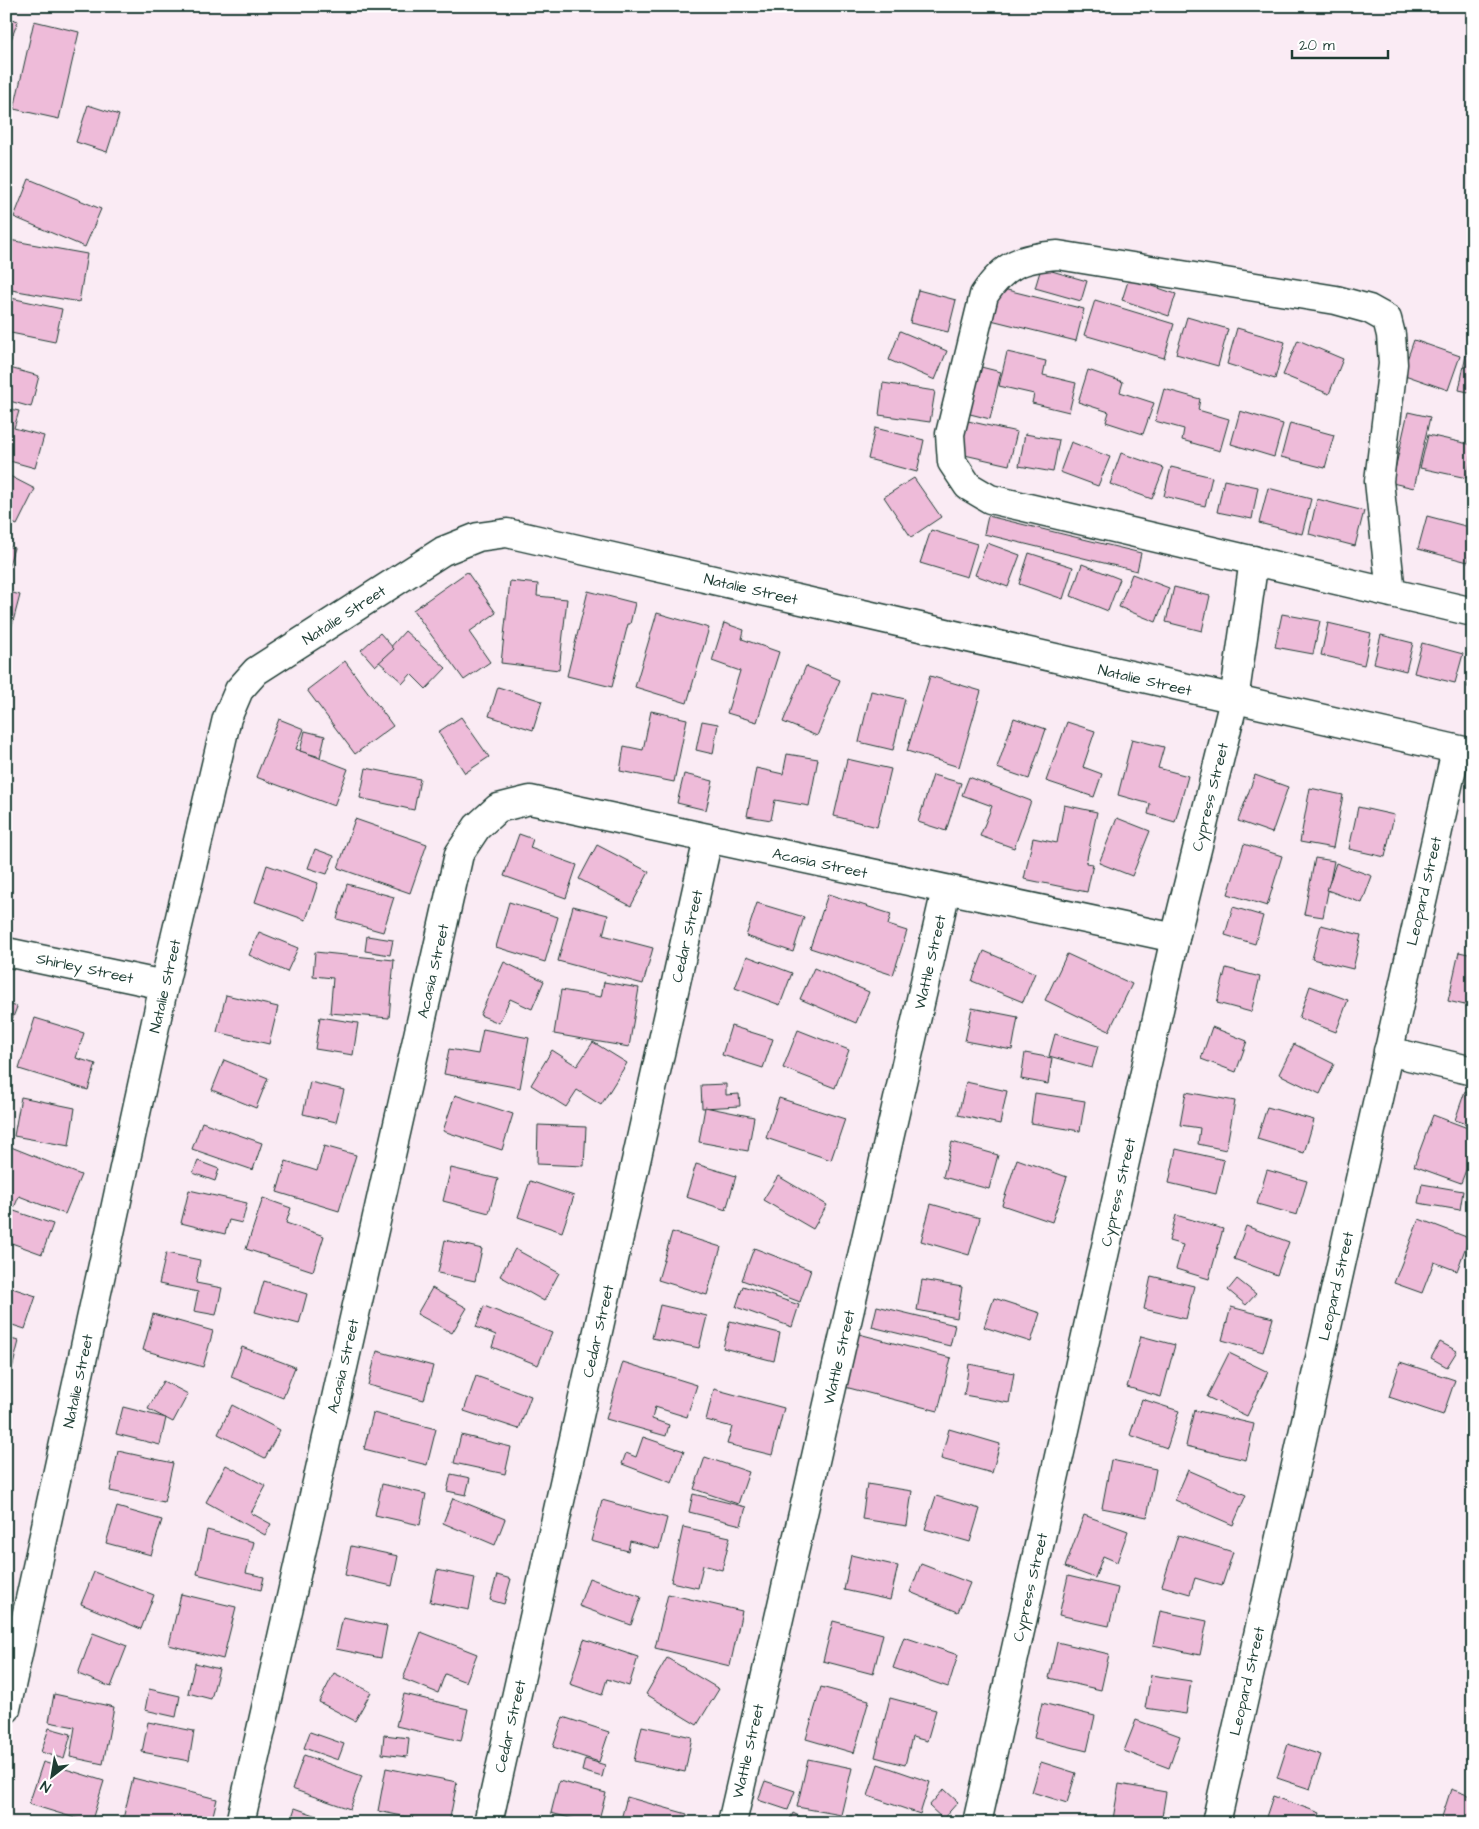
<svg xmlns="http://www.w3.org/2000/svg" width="1479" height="1829" font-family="'Architects Daughter',sans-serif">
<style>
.building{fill:#eebbd9;stroke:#1f3d34}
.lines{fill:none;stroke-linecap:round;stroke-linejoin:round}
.minor-casing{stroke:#1f3d34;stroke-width:31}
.minor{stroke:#fff;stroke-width:28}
.labels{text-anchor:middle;stroke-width:4;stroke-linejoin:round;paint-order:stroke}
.street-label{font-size:15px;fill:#1f3d34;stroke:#fff}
</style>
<rect width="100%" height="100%" fill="#faebf4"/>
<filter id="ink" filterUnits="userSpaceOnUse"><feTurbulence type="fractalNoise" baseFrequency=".02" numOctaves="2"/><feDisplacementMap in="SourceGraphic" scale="10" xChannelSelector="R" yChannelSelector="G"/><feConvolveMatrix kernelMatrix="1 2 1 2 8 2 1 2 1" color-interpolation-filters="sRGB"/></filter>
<g filter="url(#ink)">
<g class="building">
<path d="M6 17 18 21 6 53Z"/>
<path d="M34 21 79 32 59 119 14 109Z"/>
<path d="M88 105 119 115 107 152 76 142Z"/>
<path d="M29 179 101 209 85 247 14 217Z"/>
<path d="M9 240 87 254 79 302 6 289V253Z"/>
<path d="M1041 268 1087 281 1081 301 1035 288Z"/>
<path d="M1129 278 1176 294 1169 316 1122 300Z"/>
<path d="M999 288 1084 309 1076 341 991 320Z"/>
<path d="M918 290 956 300 948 332 910 323Z"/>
<path d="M6 297 62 309 55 342 6 332Z"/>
<path d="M1095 300 1174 324 1164 358 1084 335Z"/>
<path d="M1187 317 1228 329 1218 366 1176 354Z"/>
<path d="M1237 328 1285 342 1275 379 1227 364Z"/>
<path d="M900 331 947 351 935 380 889 360Z"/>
<path d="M1298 340 1343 359 1329 394 1283 375Z"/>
<path d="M1414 340 1460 356 1448 390 1402 374Z"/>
<path d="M1007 352 1046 361 1043 375 1076 383 1069 412 1032 403 1034 394 999 386Z"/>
<path d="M1466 355 1473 356V393L1459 390Z"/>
<path d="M973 365 1001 372 990 419 962 412Z"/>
<path d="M6 367 39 376 31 407 6 400Z"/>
<path d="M1088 370 1123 382 1120 392 1154 403 1143 434 1106 422 1109 412 1078 402Z"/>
<path d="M883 383 935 391 930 422 879 415Z"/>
<path d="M1164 389 1200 399 1198 410 1229 419 1220 451 1182 440 1184 429 1155 421Z"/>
<path d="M6 408 19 411 14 428 44 436 35 468 6 460Z"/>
<path d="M1240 411 1283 424 1274 457 1231 444Z"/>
<path d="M1408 412 1430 417 1414 488 1392 483Z"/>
<path d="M968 421 1017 432 1009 465 960 454Z"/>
<path d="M1290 423 1334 435 1325 468 1281 457Z"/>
<path d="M875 428 924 440 917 472 868 459Z"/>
<path d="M1025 434 1059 440 1053 472 1019 466Z"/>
<path d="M1428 435 1473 445 1467 478 1420 468Z"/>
<path d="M1071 442 1110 457 1098 486 1060 472Z"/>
<path d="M1121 453 1164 468 1152 499 1110 484Z"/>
<path d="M1171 467 1212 477 1205 506 1164 496Z"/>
<path d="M6 474 35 489 17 525 6 520Z"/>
<path d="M914 478 941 517 911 537 884 497Z"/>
<path d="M1224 480 1258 487 1252 519 1217 512Z"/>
<path d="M1268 488 1311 499 1302 534 1259 523Z"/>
<path d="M1317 499 1364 511 1355 546 1309 534Z"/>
<path d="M988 516 1141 553 1137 571 984 534Z"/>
<path d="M1427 516 1473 528V541L1468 562 1418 549Z"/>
<path d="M931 530 977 544 967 577 920 563Z"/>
<path d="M987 543 1020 555 1008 587 975 575Z"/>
<path d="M6 546 14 548 6 575Z"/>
<path d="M1029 553 1073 567 1063 599 1019 584Z"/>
<path d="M1082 564 1120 579 1108 611 1071 596Z"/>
<path d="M467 572 496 613 469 632 490 662 464 680 413 610Z"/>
<path d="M1132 574 1169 588 1156 622 1119 607Z"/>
<path d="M510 581 538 584 537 596 567 599 559 670 501 663Z"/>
<path d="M1174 587 1210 596 1202 631 1166 622Z"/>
<path d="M6 591 20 595 10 633 6 632Z"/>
<path d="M588 591 635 603 630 624H628L612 687 567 676Z"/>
<path d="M657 613 709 628 687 703 635 687Z"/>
<path d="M1282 614 1320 621 1313 654 1275 647Z"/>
<path d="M724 623 744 630 742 639 779 652 757 722 727 713 740 671 712 661Z"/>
<path d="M1328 623 1371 633 1364 665 1321 655Z"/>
<path d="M405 631 446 668 426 689 411 674 403 683 378 661Z"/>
<path d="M380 633 394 649 375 666 361 650Z"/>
<path d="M1381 635 1413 643 1406 671 1374 663Z"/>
<path d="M1422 643 1463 654 1455 683 1414 673Z"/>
<path d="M345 661 393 726 355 754 307 690Z"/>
<path d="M806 666 840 680 817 736 783 722Z"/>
<path d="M1473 666V688L1467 687Z"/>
<path d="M930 676 981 691 959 767 907 751Z"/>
<path d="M498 687 542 701 533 730 489 716Z"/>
<path d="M871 691 905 699 893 750 859 742Z"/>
<path d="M651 711 687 719 674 782 620 771 624 746 643 750Z"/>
<path d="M461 717 489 757 465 773 438 732Z"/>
<path d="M1014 718 1046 729 1029 779 997 768Z"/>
<path d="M279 719 304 729 296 749 348 769 334 806 256 777Z"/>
<path d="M702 721 718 724 713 754 696 750Z"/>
<path d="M1067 722 1095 731 1083 767 1102 774 1094 797 1046 781Z"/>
<path d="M305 731 325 736 320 757 300 751Z"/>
<path d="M1132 739 1164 747 1158 768 1188 776 1175 822 1148 814 1150 804 1118 795Z"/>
<path d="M787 754 818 759 809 806 775 800 771 820 747 816 756 768 783 774Z"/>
<path d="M847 759 891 769 877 827 834 816Z"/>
<path d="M366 768 420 779 414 810 360 798Z"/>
<path d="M684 774 713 781 706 810 677 803Z"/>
<path d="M933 775 961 783 946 831 918 822Z"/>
<path d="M1255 775 1288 787 1272 833 1238 821Z"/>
<path d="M969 777 1031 801 1014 848 980 836 992 806 962 795Z"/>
<path d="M1310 788 1343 795 1333 848 1300 842Z"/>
<path d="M1064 805 1097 812 1086 863 1093 864 1087 892 1024 879 1033 838 1057 843Z"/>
<path d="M1358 807 1394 815 1385 857 1349 849Z"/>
<path d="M1117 818 1150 831 1132 876 1099 863Z"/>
<path d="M355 819 427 844 410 893 338 868Z"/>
<path d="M519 834 533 839 530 848 577 865 566 898 504 876Z"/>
<path d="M1244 844 1282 856 1267 906 1228 894Z"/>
<path d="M597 845 649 872 631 906 579 879Z"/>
<path d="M315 849 334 856 327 874 308 868Z"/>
<path d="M1315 858 1334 861 1323 917 1304 914Z"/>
<path d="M1336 863 1372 876 1362 903 1327 890Z"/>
<path d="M267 865 318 883 306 920 255 902Z"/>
<path d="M347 884 394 897 383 932 337 919Z"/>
<path d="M828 894 891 914 888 925 907 931 893 975 810 948Z"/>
<path d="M509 902 558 917 545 962 496 947Z"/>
<path d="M757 903 804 917 793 952 746 936Z"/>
<path d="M573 906 608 915 603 935 653 948 643 984 558 961Z"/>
<path d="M1233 907 1263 916 1255 944 1225 935Z"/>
<path d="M1321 925 1361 935 1353 969 1312 959Z"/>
<path d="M259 932 298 948 287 972 249 955Z"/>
<path d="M367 936 393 940 390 955 365 951Z"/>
<path d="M984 951 1035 973 1023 1002 972 981Z"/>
<path d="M315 952 394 960 389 1018 330 1013 333 978 313 976Z"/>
<path d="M1459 952 1473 955V1007L1448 1001Z"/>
<path d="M1067 954 1132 984 1109 1031 1045 1000Z"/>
<path d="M747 956 792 973 780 1005 735 988Z"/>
<path d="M504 962 544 981 532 1009 510 999 499 1023 480 1015Z"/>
<path d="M814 968 869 992 856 1023 800 999Z"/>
<path d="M1226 968 1260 977 1251 1012 1217 1003Z"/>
<path d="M604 982 639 988 629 1047 554 1034 561 990 601 997Z"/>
<path d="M1310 986 1348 1000 1336 1032 1299 1018Z"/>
<path d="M226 995 278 1007 269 1044 217 1032Z"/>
<path d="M6 1003 17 1007 6 1035Z"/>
<path d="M972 1008 1018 1017 1012 1050 965 1041Z"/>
<path d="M320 1017 358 1023 353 1055 315 1049Z"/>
<path d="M35 1018 84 1033 76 1058 96 1064 88 1090 19 1069Z"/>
<path d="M731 1026 773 1039 763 1068 722 1055Z"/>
<path d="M1212 1027 1247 1041 1236 1072 1201 1059Z"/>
<path d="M483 1029 529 1038 520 1088 444 1074 449 1049 478 1054Z"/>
<path d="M798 1030 849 1050 835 1088 783 1068Z"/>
<path d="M1055 1034 1098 1046 1092 1068 1049 1056Z"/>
<path d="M593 1042 627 1063 601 1105 577 1090 566 1107 531 1085 552 1050 577 1066Z"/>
<path d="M1294 1044 1334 1064 1320 1094 1279 1074Z"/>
<path d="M1025 1053 1052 1058 1048 1084 1021 1079Z"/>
<path d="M224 1060 268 1078 256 1108 212 1090Z"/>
<path d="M310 1082 344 1090 336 1122 303 1114Z"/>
<path d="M966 1082 1007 1091 1000 1124 958 1115Z"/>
<path d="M726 1084V1095L739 1094 740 1106 702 1108 701 1085Z"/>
<path d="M1465 1091 1473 1094V1126L1455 1120Z"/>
<path d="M1186 1092 1235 1101 1226 1150 1198 1144 1200 1128 1180 1125Z"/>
<path d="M1035 1093 1085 1101 1080 1131 1031 1123Z"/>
<path d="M455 1095 513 1114 502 1150 443 1131Z"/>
<path d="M21 1097 75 1108 69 1146 14 1136Z"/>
<path d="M779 1098 845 1119 831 1160 766 1138Z"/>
<path d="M705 1107 754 1117 748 1151 699 1142Z"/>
<path d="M1267 1107 1314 1120 1304 1153 1257 1139Z"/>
<path d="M1433 1115 1473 1130V1152L1461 1183 1414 1166Z"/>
<path d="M202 1122 262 1143 253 1170 192 1149Z"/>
<path d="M538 1125 586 1127 584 1166 537 1164Z"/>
<path d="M952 1142 998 1155 989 1189 943 1177Z"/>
<path d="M6 1145 81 1175 65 1214 19 1196 14 1208 6 1204Z"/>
<path d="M324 1146 356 1155 339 1211 277 1192 286 1161 317 1171Z"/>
<path d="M1176 1149 1224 1160 1216 1194 1169 1183Z"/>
<path d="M1017 1159 1067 1177 1052 1222 1002 1205Z"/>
<path d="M198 1161 219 1169 215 1181 193 1173Z"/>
<path d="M696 1164 736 1176 726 1210 686 1197Z"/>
<path d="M451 1168 498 1179 489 1213 443 1201Z"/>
<path d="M1267 1170 1307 1181 1297 1215 1257 1204Z"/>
<path d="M778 1176 827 1205 813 1229 763 1200Z"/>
<path d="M530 1181 574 1196 562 1232 518 1217Z"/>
<path d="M1422 1184 1463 1191 1460 1210 1418 1203Z"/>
<path d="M189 1190 247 1203 242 1223 229 1220 225 1234 181 1223Z"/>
<path d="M263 1198 291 1208 286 1223 324 1236 313 1271 246 1249Z"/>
<path d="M931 1204 980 1218 969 1255 921 1241Z"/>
<path d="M11 1210 53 1224 42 1254 6 1241V1224Z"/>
<path d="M1176 1215 1223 1229 1209 1279 1176 1269 1183 1245 1169 1241Z"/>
<path d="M1419 1219 1469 1238 1457 1271 1434 1262 1422 1293 1394 1283Z"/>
<path d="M1246 1226 1289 1242 1277 1275 1234 1259Z"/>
<path d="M672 1232 721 1247 707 1295 658 1280Z"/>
<path d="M445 1240 482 1249 475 1281 438 1273Z"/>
<path d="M754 1248 811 1270 800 1302 742 1280Z"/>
<path d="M515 1249 559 1273 544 1301 500 1276Z"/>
<path d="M166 1253 200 1260 196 1283 222 1288 216 1315 194 1311 198 1292 159 1284Z"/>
<path d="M1151 1276 1194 1286 1186 1319 1144 1309Z"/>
<path d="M1237 1279 1256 1294 1246 1305 1228 1290Z"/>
<path d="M922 1280 962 1287 957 1318 917 1310Z"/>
<path d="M264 1281 307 1294 299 1324 255 1312Z"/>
<path d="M6 1286 36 1296 25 1329 6 1323Z"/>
<path d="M743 1286 799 1305 792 1327 736 1307Z"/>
<path d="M432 1288 467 1308 452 1333 417 1314Z"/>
<path d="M994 1298 1040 1313 1031 1342 984 1327Z"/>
<path d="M660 1305 707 1316 699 1348 652 1338Z"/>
<path d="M484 1306 552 1333 538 1365 492 1347 496 1335 476 1327Z"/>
<path d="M877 1306 955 1325 950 1346 872 1327Z"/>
<path d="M1231 1307 1273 1318 1263 1352 1222 1340Z"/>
<path d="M153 1314 213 1331 203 1367 143 1350Z"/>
<path d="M730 1321 780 1333 774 1361 723 1348Z"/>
<path d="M859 1334 951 1358 938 1411 845 1387Z"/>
<path d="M1141 1336 1175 1345 1161 1397 1127 1387Z"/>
<path d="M6 1338 19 1341 11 1373 6 1371Z"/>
<path d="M1440 1342 1457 1351 1447 1367 1431 1358Z"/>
<path d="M242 1347 295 1367 283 1398 231 1377Z"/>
<path d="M377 1351 433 1366 424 1400 368 1385Z"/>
<path d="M1229 1353 1268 1372 1247 1416 1207 1397Z"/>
<path d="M623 1362 697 1385 687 1417 655 1407 652 1419 669 1425 666 1436 606 1419Z"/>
<path d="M1400 1362 1455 1380 1443 1415 1389 1397Z"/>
<path d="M969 1364 1014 1373 1009 1403 964 1395Z"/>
<path d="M476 1376 531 1396 519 1429 464 1411Z"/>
<path d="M163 1381 188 1394 173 1422 148 1409Z"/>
<path d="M714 1389 784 1408 772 1455 727 1444 732 1427 706 1420Z"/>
<path d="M1142 1399 1179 1411 1167 1448 1130 1435Z"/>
<path d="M232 1405 280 1430 265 1458 218 1434Z"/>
<path d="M123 1407 166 1418 160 1445 116 1434Z"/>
<path d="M1194 1410 1254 1424 1246 1460 1186 1446Z"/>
<path d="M373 1413 436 1429 427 1465 364 1449Z"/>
<path d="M949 1429 1000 1444 992 1473 941 1459Z"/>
<path d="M461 1435 511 1447 505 1474 454 1463Z"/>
<path d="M643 1437 684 1451 672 1483 622 1464 626 1453 636 1457Z"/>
<path d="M118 1451 173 1463 164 1502 110 1491Z"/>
<path d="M705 1457 749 1472 738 1504 694 1489Z"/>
<path d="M1111 1460 1156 1469 1147 1517 1102 1508Z"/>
<path d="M226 1465 266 1486 251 1513 271 1524 265 1535 206 1502Z"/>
<path d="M1188 1470 1246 1495 1233 1525 1175 1500Z"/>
<path d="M451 1474 470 1478 466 1495 447 1491Z"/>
<path d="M382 1484 426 1494 420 1525 375 1515Z"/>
<path d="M867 1484 912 1491 907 1526 862 1519Z"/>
<path d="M693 1494 746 1507 741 1525 689 1512Z"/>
<path d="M936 1496 980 1509 970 1542 925 1529Z"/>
<path d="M453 1498 505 1519 495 1545 443 1523Z"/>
<path d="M602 1500 667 1518 659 1549 630 1541 628 1551 591 1541Z"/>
<path d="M117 1507 162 1520 151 1555 106 1543Z"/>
<path d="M1084 1515 1128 1531 1117 1562 1103 1556 1095 1578 1065 1567Z"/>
<path d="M683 1527 730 1537 722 1570 703 1565 698 1588 671 1582Z"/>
<path d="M207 1530 254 1542 246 1573 264 1577 261 1590 197 1574Z"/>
<path d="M1178 1535 1233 1552 1222 1586 1195 1578 1190 1594 1162 1586Z"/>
<path d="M351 1546 398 1556 392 1586 345 1575Z"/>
<path d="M851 1555 898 1566 890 1600 844 1590Z"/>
<path d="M921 1564 970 1583 958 1612 910 1592Z"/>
<path d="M437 1570 475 1578 469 1610 430 1602Z"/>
<path d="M94 1572 154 1595 141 1629 81 1604Z"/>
<path d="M497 1575 511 1579 504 1604 490 1600Z"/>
<path d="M1068 1576 1118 1588 1109 1626 1059 1615Z"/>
<path d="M589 1578 641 1597 631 1625 579 1606Z"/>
<path d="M181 1594 236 1607 223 1659 169 1645Z"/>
<path d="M668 1594 742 1611 730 1666 655 1648Z"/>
<path d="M1160 1611 1207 1621 1200 1655 1153 1645Z"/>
<path d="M343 1617 387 1626 381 1658 336 1649Z"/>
<path d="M833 1621 883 1634 873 1674 823 1661Z"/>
<path d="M421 1632 477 1654 466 1682 445 1674 438 1693 403 1679Z"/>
<path d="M93 1633 127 1646 111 1687 78 1674Z"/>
<path d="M904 1637 958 1655 948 1687 893 1668Z"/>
<path d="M584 1639 638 1657 629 1686 607 1679 602 1695 570 1684Z"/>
<path d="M1057 1642 1109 1654 1101 1690 1049 1678Z"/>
<path d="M667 1658 719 1689 697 1725 646 1694Z"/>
<path d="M195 1663 219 1669 211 1699 188 1693Z"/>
<path d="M334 1673 371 1692 355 1721 319 1702Z"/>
<path d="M1151 1675 1191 1681 1186 1714 1145 1708Z"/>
<path d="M821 1687 869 1700 854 1753 806 1739Z"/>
<path d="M149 1689 180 1696 176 1717 145 1710Z"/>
<path d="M54 1694 114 1707 103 1764 70 1757 75 1727 49 1722Z"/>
<path d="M404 1694 468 1709 461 1741 396 1726Z"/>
<path d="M890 1698 936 1710 927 1741 912 1737 905 1765 875 1757Z"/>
<path d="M1042 1703 1095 1716 1087 1751 1034 1738Z"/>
<path d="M563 1717 609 1732 599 1762 553 1747Z"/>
<path d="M1136 1720 1180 1736 1169 1768 1124 1751Z"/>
<path d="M148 1722 194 1731 189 1761 142 1752Z"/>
<path d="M642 1726 692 1737 685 1772 634 1761Z"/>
<path d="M49 1728 71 1734 64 1759 41 1752Z"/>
<path d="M310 1732 344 1744 338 1760 304 1748Z"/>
<path d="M384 1735 409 1738 407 1757 382 1754Z"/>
<path d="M1288 1744 1321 1755 1310 1789 1277 1778Z"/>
<path d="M304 1755 362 1776 350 1809 292 1789Z"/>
<path d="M585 1759 605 1765 602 1777 582 1771Z"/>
<path d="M808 1759 852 1768 841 1815 797 1807Z"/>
<path d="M43 1762 104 1781 91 1823 29 1804Z"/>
<path d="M1041 1762 1076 1773 1067 1803 1032 1792Z"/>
<path d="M878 1764 930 1782 920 1814 868 1796Z"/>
<path d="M386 1768 457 1782 449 1823H436L378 1811Z"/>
<path d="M133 1778 217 1799 211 1823H122Z"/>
<path d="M559 1781 606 1793 598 1823H588L551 1813Z"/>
<path d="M765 1781 795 1791 788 1810 758 1800Z"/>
<path d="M1119 1784 1166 1792 1161 1823H1132L1113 1819Z"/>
<path d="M944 1789 958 1802 943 1819 929 1806Z"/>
<path d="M1451 1789 1473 1797V1823H1440Z"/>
<path d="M1273 1796 1320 1813 1316 1823H1264Z"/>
<path d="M627 1797 687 1814 685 1823H620Z"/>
<path d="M295 1808 337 1823H290Z"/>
<path d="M793 1813 812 1823H788Z"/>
</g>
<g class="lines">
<g class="minor-casing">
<g id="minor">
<path d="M1391 593 1379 481 1393 364 1391 335 1387 319 1369 309 1336 300 1058 255C1022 258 1005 263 984 295L950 434 952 462 968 486 990 499 1473 612"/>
<path d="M6 952 164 985"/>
<path d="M1388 1051 1473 1071"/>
<path d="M6 1709 164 985 227 718 239 690 256 671 443 551 478 537 507 533 1473 753"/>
<path d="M240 1823 459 854 477 827 498 808 530 800 1175 938"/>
<path d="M488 1823 708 839"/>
<path d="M732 1823 946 890"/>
<path d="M977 1823 1175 938 1234 700 1254 560"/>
<path d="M1216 1823 1456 750"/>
</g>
</g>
<use href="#minor" class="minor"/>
</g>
</g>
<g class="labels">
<g class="street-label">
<text transform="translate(751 589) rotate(13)" y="5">Natalie Street</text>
<text transform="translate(344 615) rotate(-33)" y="5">Natalie Street</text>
<text transform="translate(1145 680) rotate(13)" y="5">Natalie Street</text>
<text transform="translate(1210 797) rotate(-76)" y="5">Cypress Street</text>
<text transform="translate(820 863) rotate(12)" y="5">Acasia Street</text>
<text transform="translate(1424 891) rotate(-77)" y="5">Leopard Street</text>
<text transform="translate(687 936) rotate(-77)" y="5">Cedar Street</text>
<text transform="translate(930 962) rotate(-77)" y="5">Wattle Street</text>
<text transform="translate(85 968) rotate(12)" y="5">Shirley Street</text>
<text transform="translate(433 971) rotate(-77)" y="5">Acasia Street</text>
<text transform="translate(165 986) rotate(-77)" y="5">Natalie Street</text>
<text transform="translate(1118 1192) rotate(-77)" y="5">Cypress Street</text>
<text transform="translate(1336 1286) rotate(-77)" y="5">Leopard Street</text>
<text transform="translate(598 1331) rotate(-77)" y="5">Cedar Street</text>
<text transform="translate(839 1357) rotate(-77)" y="5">Wattle Street</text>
<text transform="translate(343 1366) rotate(-77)" y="5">Acasia Street</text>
<text transform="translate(78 1381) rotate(-78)" y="5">Natalie Street</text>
<text transform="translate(1030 1587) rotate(-77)" y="5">Cypress Street</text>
<text transform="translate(1247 1681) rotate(-77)" y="5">Leopard Street</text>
<text transform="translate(510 1726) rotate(-77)" y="5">Cedar Street</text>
<text transform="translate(748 1751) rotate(-77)" y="5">Wattle Street</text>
</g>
</g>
<rect width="1479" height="1829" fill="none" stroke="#fff" stroke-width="25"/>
<rect x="12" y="12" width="1454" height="1804" fill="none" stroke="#1f3d34" stroke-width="2" filter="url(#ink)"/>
<g transform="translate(52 1776) rotate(211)" stroke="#ffffff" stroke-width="4" paint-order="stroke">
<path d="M0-4L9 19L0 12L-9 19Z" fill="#1f3d34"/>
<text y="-8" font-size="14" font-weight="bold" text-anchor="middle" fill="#1f3d34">N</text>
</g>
<path d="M1292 50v8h96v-8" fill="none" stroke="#1f3d34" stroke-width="2.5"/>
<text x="1299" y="50" font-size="15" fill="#1f3d34" stroke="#ffffff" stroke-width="4" paint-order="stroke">20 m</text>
</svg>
